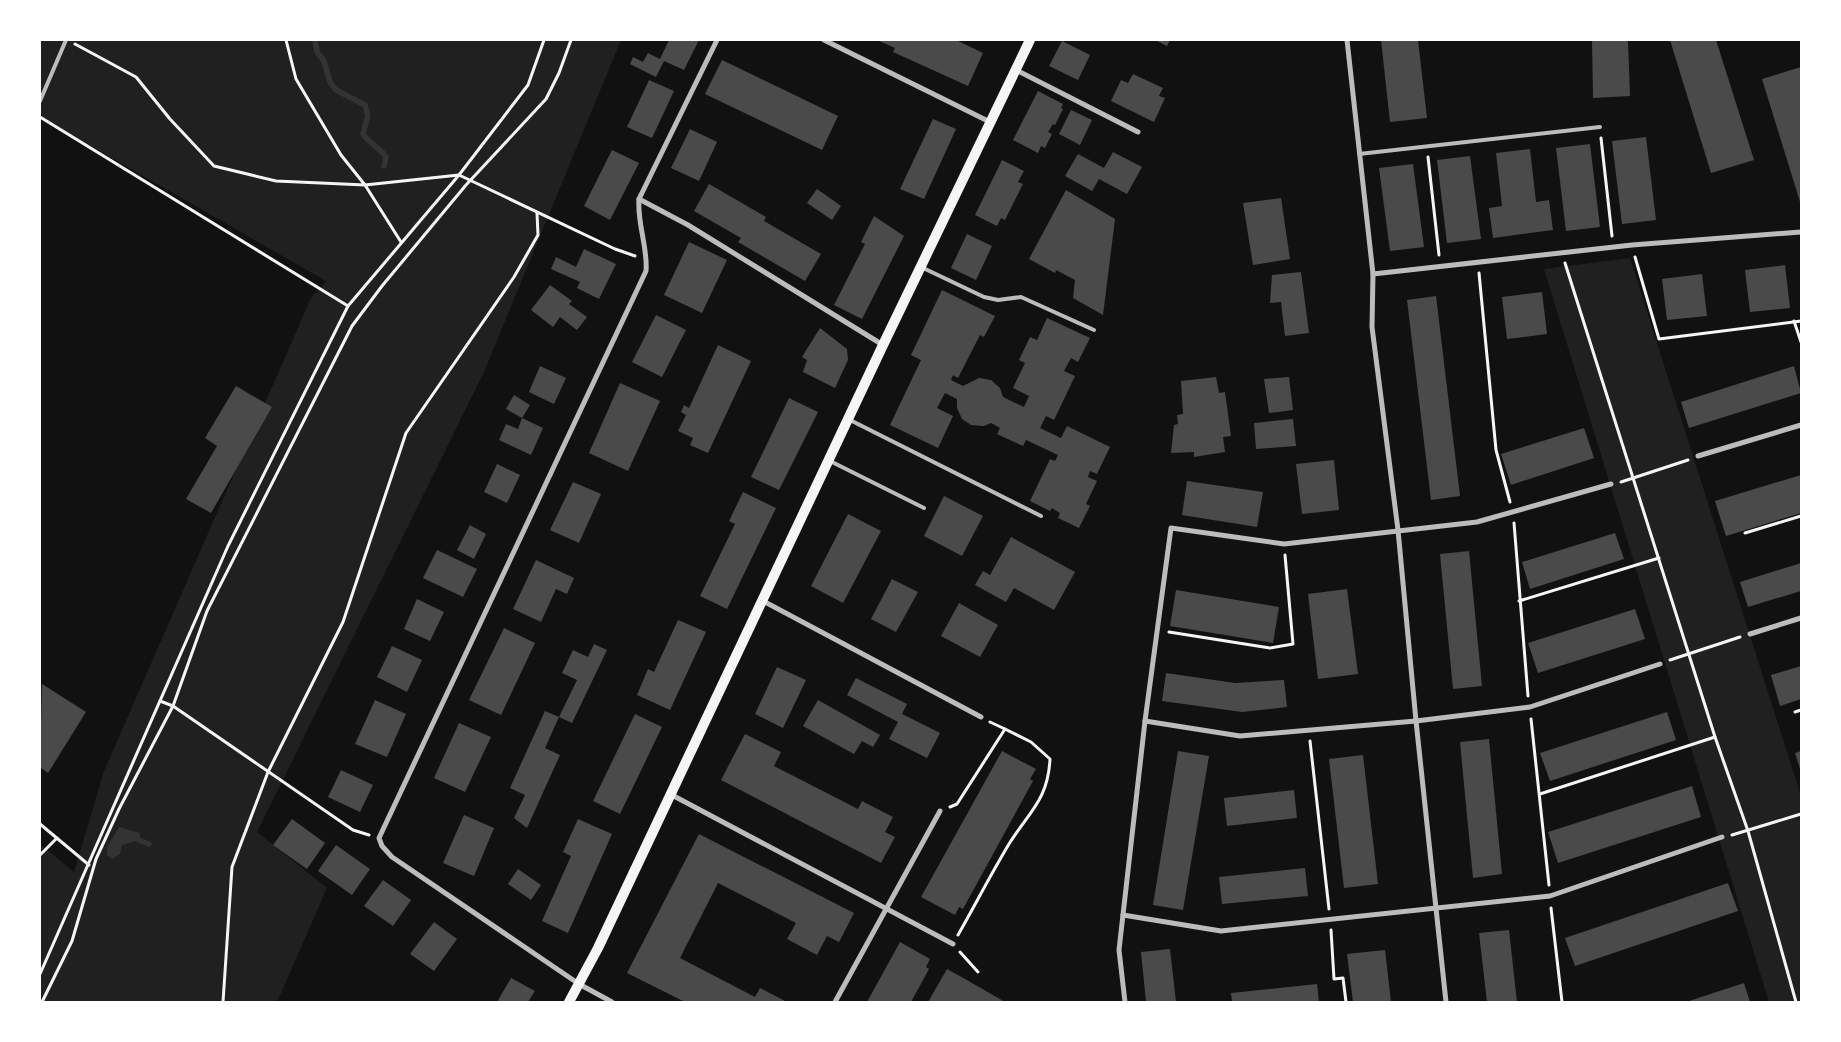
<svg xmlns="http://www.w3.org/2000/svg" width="1841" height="1042" font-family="'Work Sans',sans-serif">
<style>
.green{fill:#202020}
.water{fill:#333}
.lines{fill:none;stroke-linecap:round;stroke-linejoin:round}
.stream{stroke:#333;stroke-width:5.5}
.building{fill:#4a4a4a}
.path{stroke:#f5f5f5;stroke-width:3}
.service{stroke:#bcbcbc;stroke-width:4}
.minor{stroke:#bcbcbc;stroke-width:5}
.secondary{stroke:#f5f5f5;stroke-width:10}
</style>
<rect width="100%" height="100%" fill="#111"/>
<g class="green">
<path d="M40 40H621L484 372 257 832 327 888 277 1002H40V844L74 872 104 771 311 298 326 281 40 117Z"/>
<path d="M1630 258 1801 796V1002H1769L1544 269Z"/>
</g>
<path class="water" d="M119 827 140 833 139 840 122 845 120 854 112 859 107 855V847Z"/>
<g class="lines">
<g class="stream">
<path d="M315 40 317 52 324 61 330 82 336 90 365 105 368 115 363 134C370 144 379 147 386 157L384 166"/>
<path d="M139 840 149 844"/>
</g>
</g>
<g class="building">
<path d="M669 40H699L684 70 664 61 656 77 630 64 633 57 643 62 648 53 660 59Z"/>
<path d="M877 40H956L983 53 968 86 893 52 895 48Z"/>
<path d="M1155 40H1170L1167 46Z"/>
<path d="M1381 40H1418L1427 118 1390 122Z"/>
<path d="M1592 40H1628L1630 96 1593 98Z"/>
<path d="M1670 40H1716L1754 160 1711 173Z"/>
<path d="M1062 41 1090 55 1078 80 1049 66Z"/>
<path d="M722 60 838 116 822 150 705 94Z"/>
<path d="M1801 67V205L1762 79Z"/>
<path d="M1133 74 1163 88 1159 96 1165 98 1154 122 1111 101 1121 80 1128 83Z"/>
<path d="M649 80 674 91 652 138 627 127Z"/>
<path d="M1038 91 1063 104 1061 108 1063 109 1055 125 1053 124 1048 132 1052 134 1045 148 1041 146 1038 153 1013 140Z"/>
<path d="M1071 110 1092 120 1080 145 1059 134Z"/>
<path d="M933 119 956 129 924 199 900 189Z"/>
<path d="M690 129 717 142 699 181 671 168Z"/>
<path d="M1646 137 1656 220 1622 224 1612 141Z"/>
<path d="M1590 144 1600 227 1566 231 1556 148Z"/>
<path d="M1530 149 1536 202 1549 200 1553 230 1493 238 1489 208 1502 206 1496 153Z"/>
<path d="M612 150 639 163 610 220 584 206Z"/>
<path d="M1113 152 1142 167 1127 194 1099 179 1092 191 1065 176 1078 154 1104 168Z"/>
<path d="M1470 156 1481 239 1447 243 1437 160Z"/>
<path d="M1002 160 1024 171 1018 182 1023 184 1005 220 1001 218 997 226 975 215Z"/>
<path d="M1413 164 1424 247 1390 251 1379 168Z"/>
<path d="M709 184 766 217 764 221 821 254 805 281 738 242 741 238 694 211Z"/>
<path d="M817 189 841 206 832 220 807 203Z"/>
<path d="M1066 190 1115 219 1103 315 1073 298 1075 280 1056 270 1055 273 1029 259Z"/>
<path d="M1281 198 1290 259 1253 265 1243 203Z"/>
<path d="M874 216 904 236 862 319 834 305 865 244 861 242Z"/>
<path d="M967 234 992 246 976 280 951 268Z"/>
<path d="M689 242 727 260 702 313 664 295Z"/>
<path d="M584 249 616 264 599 299 577 288 580 282 551 269 556 257 576 267Z"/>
<path d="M1785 265 1790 308 1750 312 1745 270Z"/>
<path d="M1301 272 1309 333 1285 336 1281 302 1270 303 1272 275Z"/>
<path d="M1702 274 1707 316 1667 320 1662 279Z"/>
<path d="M550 285 572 301 569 304 587 317 577 330 560 317 553 327 531 310Z"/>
<path d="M942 290 995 316 984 337 980 335 958 378 953 375 951 380 963 386 979 378 991 380 1000 388 1003 397 1024 407 1029 396 1013 388 1025 363 1019 360 1030 337 1037 340 1047 318 1090 338 1078 362 1071 358 1064 371 1075 376 1054 420 1046 416 1040 428 1061 438 1067 426 1110 447 1097 474 1090 471 1088 477 1097 481 1086 504 1090 506 1079 528 1058 518 1060 513 1052 508 1050 511 1030 501 1050 459 1055 461 1058 455 1026 440 1023 446 997 434 1000 428 991 423 984 426 971 425 962 419 957 408V399L945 393 937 408 953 416 938 448 890 425 921 360 911 355Z"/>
<path d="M1542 292 1547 334 1507 339 1502 297Z"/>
<path d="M1436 296 1460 496 1431 500 1407 300Z"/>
<path d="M656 315 686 330 662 377 632 362Z"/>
<path d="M820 328 847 349 848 360 835 388 803 372 807 360 802 357Z"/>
<path d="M718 345 751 361 708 453 690 445 693 438 678 431 686 415 681 412 684 405 689 408Z"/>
<path d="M540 366 566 378 554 404 529 392Z"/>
<path d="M1794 366 1801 393 1689 428 1681 402Z"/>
<path d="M1216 377 1219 393 1225 392 1231 436 1223 437 1225 452 1194 457V452L1171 453 1174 425 1178 424 1177 415 1183 414 1181 381Z"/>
<path d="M1289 377 1293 410 1269 413 1264 379Z"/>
<path d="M620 383 660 401 628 471 589 453Z"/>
<path d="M236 386 272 407 211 513 186 499 217 446 205 438Z"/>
<path d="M514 395 530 405 522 418 506 409Z"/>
<path d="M789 398 818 412 779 490 751 477Z"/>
<path d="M522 418 543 428 531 455 499 440 506 424 518 429Z"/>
<path d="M1293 419 1296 446 1256 449 1254 423Z"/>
<path d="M1584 428 1594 458 1511 485 1501 454Z"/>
<path d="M1334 460 1339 510 1302 514 1296 464Z"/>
<path d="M497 464 520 475 507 503 484 492Z"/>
<path d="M1801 475V513L1726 536 1715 501Z"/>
<path d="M1187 481 1263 492 1257 527 1182 515Z"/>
<path d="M573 482 601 494 579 543 550 530Z"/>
<path d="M743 492 776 508 727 609 700 596 735 524 729 521Z"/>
<path d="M944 496 983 516 962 556 924 536Z"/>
<path d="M848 514 881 531 843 603 811 586Z"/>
<path d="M470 525 486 534 474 559 457 550Z"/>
<path d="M1615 533 1624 559 1530 589 1522 562Z"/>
<path d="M1011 537 1075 572 1054 610 1014 588 1006 602 975 585 983 571 990 575Z"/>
<path d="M437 550 477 569 463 597 423 578Z"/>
<path d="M1469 551 1482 686 1453 689 1440 554Z"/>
<path d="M536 560 574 578 567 594 556 589 541 622 513 609Z"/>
<path d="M1801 563V591L1748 607 1740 582Z"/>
<path d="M892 579 918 592 896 632 871 619Z"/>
<path d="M1347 589 1358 674 1318 679 1308 594Z"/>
<path d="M1176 590 1279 607 1273 643 1170 626Z"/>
<path d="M417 599 444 612 430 641 404 629Z"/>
<path d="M959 603 998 625 980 657 941 636Z"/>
<path d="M1635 609 1645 639 1538 673 1528 643Z"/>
<path d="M678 620 706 632 670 710 637 695 648 669 654 672Z"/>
<path d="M504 628 535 643 501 715 469 700Z"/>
<path d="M594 644 607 650 572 723 559 717 577 680 562 673 573 650 588 657Z"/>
<path d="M392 646 422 660 407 692 377 677Z"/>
<path d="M1801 666V699L1780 706 1771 675Z"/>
<path d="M777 667 806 680 783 728 755 714Z"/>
<path d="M1166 673 1235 683 1284 680 1287 707 1242 712 1162 701Z"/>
<path d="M856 678 907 704 902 714 940 733 927 758 889 739 898 722 847 695Z"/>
<path d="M42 684 86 712 48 773 40 767Z"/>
<path d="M375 700 406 714 387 757 355 744Z"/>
<path d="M818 700 880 735 873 747 862 741 854 754 803 726Z"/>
<path d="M545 711 559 717 545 748 560 755 527 828 514 818 525 795 510 788Z"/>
<path d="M1667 712 1676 740 1550 781 1540 753Z"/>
<path d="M635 714 662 727 620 814 593 801Z"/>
<path d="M459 723 491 737 465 792 434 778Z"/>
<path d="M745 734 781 752 774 766 858 809 862 801 893 817 885 832 895 837 881 863 721 780Z"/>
<path d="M1489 739 1502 874 1473 878 1460 742Z"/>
<path d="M1002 751 1036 769 1030 779 1033 781 963 909 959 907 955 915 921 897Z"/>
<path d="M1178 751 1209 756 1183 910 1153 905Z"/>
<path d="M1801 751V772L1795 753Z"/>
<path d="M1363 755 1378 884 1344 888 1329 759Z"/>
<path d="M341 770 373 785 360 812 328 797Z"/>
<path d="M1692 786 1701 817 1558 863 1548 832Z"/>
<path d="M1294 790 1297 818 1227 826 1224 798Z"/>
<path d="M464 815 494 828 474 876 443 863Z"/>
<path d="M292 819 325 843 307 869 273 845Z"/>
<path d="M578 819 612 834 568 933 542 921 571 856 563 852Z"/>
<path d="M699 834 854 913 839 942 827 936 817 955 787 939 796 923 718 883 680 958 755 997 760 988 787 1002H685L627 973Z"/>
<path d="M336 845 370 869 352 895 318 871Z"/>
<path d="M1305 868 1308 896 1222 904 1219 877Z"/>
<path d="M518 869 541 885 531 900 508 884Z"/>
<path d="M383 880 411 900 393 926 364 906Z"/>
<path d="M1728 883 1738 911 1575 966 1565 938Z"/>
<path d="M434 922 457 939 434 971 410 954Z"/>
<path d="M1509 930 1517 1002H1487L1479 933Z"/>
<path d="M900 942 930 959 926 967 929 969 911 1002H867Z"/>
<path d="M1170 949 1176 1002H1146L1141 952Z"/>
<path d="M1385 950 1391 1002H1353L1347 954Z"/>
<path d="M947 969 965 979 1005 1002H928Z"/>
<path d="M511 978 535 991 528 1002H497Z"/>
<path d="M1744 983 1750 1002H1686Z"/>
<path d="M1317 984 1319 1002H1232L1231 993Z"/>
</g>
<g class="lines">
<g class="path">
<path d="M286 40 296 79 341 155 365 185 401 242"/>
<path d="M75 44 136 77 170 119 214 166 276 181 365 185 459 175 615 249 635 256"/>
<path d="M40 117 348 306"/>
<path d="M1601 138 1612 236"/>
<path d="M1428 157 1439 255"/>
<path d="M1635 257 1659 339 1801 321"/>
<path d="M1565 263 1715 737 1748 831 1796 1002"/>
<path d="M1479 273 1496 450 1510 502"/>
<path d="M1794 321 1801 342"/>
<path d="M1621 482 1688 460"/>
<path d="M1514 523 1528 696"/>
<path d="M1745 533 1801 516"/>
<path d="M1519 601 1659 558"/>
<path d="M1169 632 1270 648 1293 644 1285 555"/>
<path d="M1670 660 1740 637"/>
<path d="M160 701 173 706 353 830 369 835"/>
<path d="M1795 712 1801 710"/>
<path d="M1531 719 1549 885"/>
<path d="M1310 741 1329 909"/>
<path d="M1540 794 1715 737"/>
<path d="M950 807 957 804 1005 729 990 722"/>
<path d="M40 824 89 865"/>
<path d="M1732 835 1801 814"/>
<path d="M40 855 57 838"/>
<path d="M1551 908 1562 1002"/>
<path d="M1331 930 1334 979 1343 978 1346 1002"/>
<path d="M958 935C975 905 991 874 1009 844 1029 812 1048 800 1050 759L1031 742 1005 729"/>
<path d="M960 952 978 972"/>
<path d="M40 974 228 546 348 306 459 175 528 85 544 40"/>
<path d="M42 1002 72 941 96 859 119 809 173 706 207 611 352 326 382 286 466 185 546 99 559 73 571 40"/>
<path d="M223 1002 232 867 268 772 343 622 406 433 514 277 538 235 537 213"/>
</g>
<g class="service">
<path d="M40 101 66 40"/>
<path d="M1359 154 1600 127"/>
<path d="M921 267 984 297 998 300 1021 297 1094 330"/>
<path d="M850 420 1041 516"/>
<path d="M830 461 924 508"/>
</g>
<g class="minor">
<path d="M824 40 990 122"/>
<path d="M1347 40 1373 274 1372 327 1398 530 1416 721 1446 1002"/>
<path d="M1016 70 1138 132"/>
<path d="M639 199 688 225 883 345"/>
<path d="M1373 274 1632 245 1801 232"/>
<path d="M1698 456 1801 425"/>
<path d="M763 601 981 717"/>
<path d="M1750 634 1801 618"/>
<path d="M1145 721 1240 736 1416 721 1530 707 1660 664"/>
<path d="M670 794 953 944"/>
<path d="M1123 915 1221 931 1550 896 1722 837"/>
<path d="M612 1002 579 984 392 857 382 846 379 838 646 271C648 247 637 224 639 199L717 40"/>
<path d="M835 1002 940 811"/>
<path d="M1125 1002 1119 950 1145 721 1171 528 1284 544 1477 522 1611 484"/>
</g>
<path class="secondary" d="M569 1002 598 948 883 345 1030 40"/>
</g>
<rect width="1841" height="1042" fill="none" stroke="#ffffff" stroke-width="82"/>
</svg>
